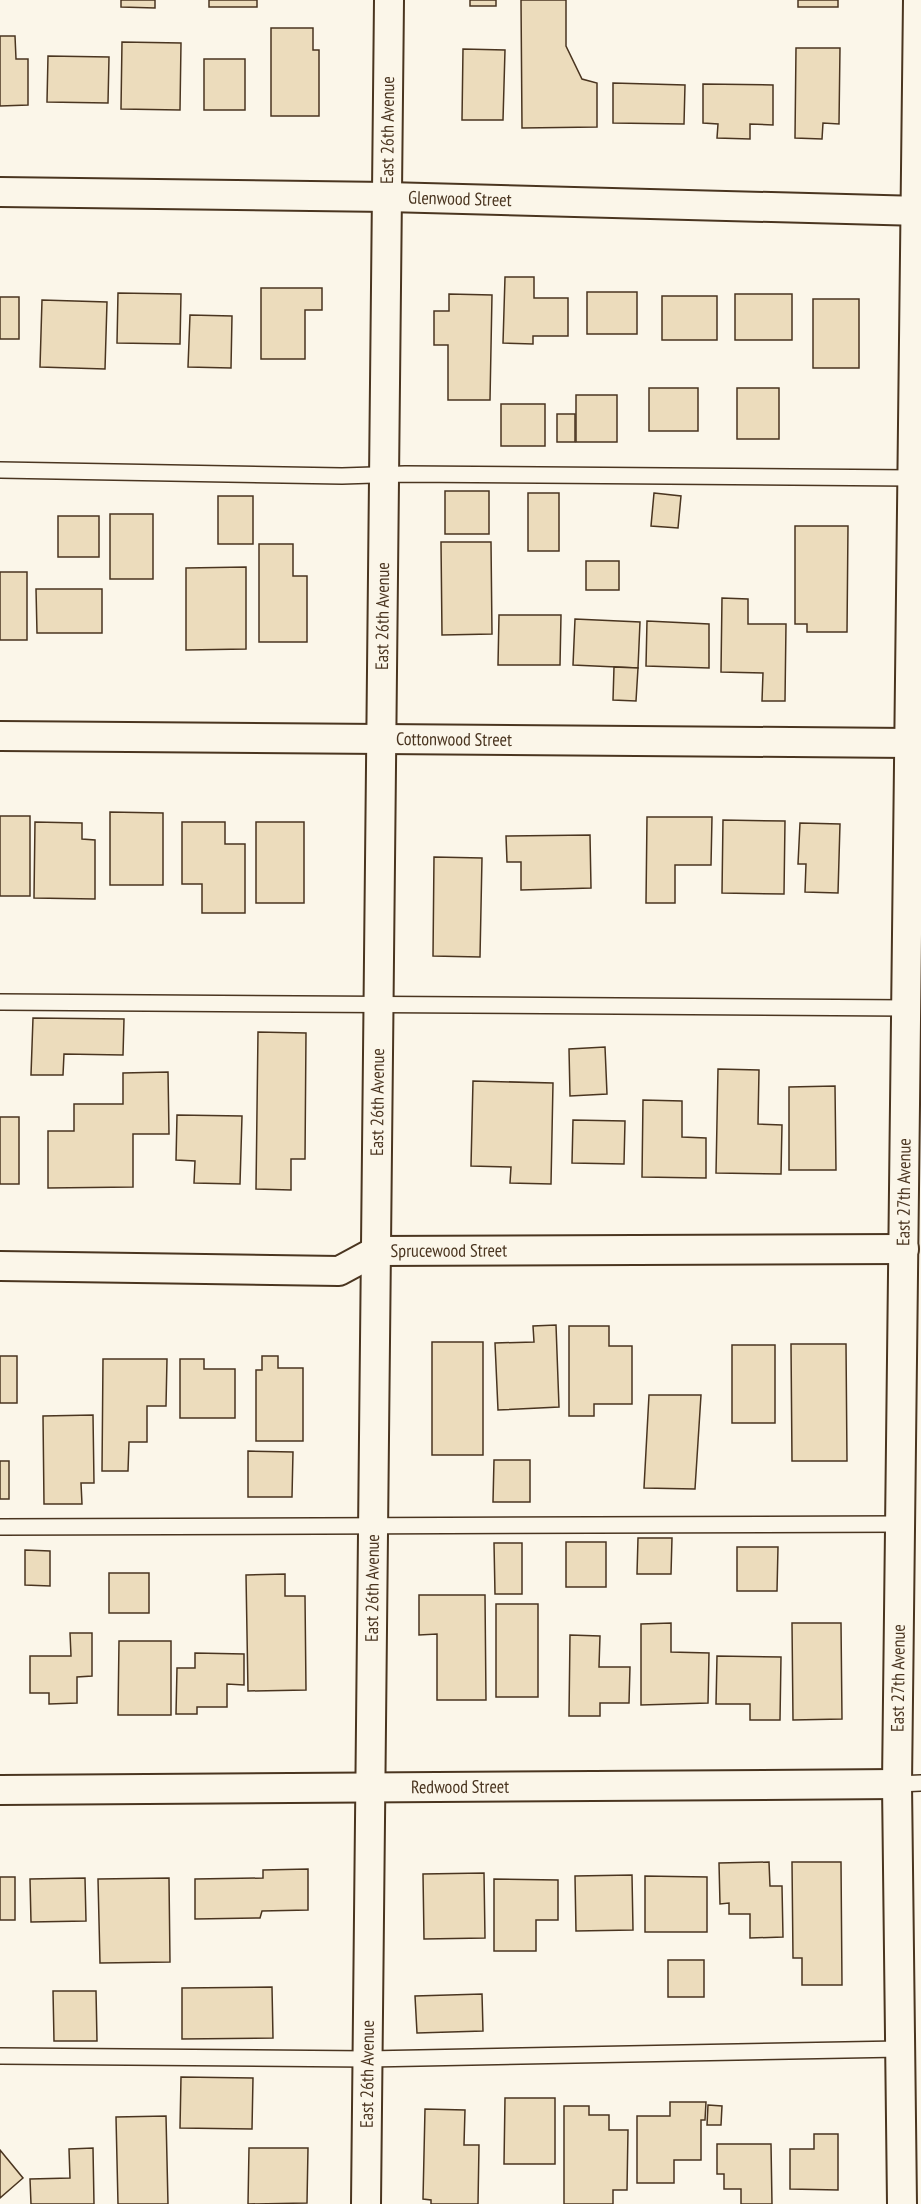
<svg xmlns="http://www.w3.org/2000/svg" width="921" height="2204" font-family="'PT Sans Narrow',sans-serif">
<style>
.building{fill:#ecdcbc;stroke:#4a3520;stroke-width:1.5}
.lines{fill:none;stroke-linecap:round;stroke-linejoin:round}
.lane-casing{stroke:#4a3520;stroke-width:18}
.street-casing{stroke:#4a3520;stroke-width:32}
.lane{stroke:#fbf6e9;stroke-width:15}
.street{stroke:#fbf6e9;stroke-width:28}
.labels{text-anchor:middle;stroke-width:4.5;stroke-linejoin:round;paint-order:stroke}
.street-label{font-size:18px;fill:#4a3520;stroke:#fbf6e9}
</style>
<rect width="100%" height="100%" fill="#fbf6e9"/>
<g class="building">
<path d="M121 0H155V8L121 7Z"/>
<rect x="209" y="0" width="48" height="7"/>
<rect x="470" y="0" width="26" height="6"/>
<path d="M521 0H566V46L582 79 597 83V127L522 128Z"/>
<rect x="798" y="0" width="40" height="7"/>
<path d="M271 28H313V50H319V116H271Z"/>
<path d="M0 36H15L16 59H28V105L0 106Z"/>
<path d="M122 42 181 43 180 110 121 109Z"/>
<path d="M796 48H840L839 124 823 123 822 139 795 138Z"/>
<path d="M463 49 505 50 503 120H462Z"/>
<path d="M48 56 109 57 108 103 47 102Z"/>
<rect x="204" y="59" width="41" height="51"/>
<path d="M613 83 685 85 684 124 613 123Z"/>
<path d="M703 84 773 85V125L750 124V139L717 138 718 124 703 123Z"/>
<path d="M505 277H534V298H568V336H533V344L503 343Z"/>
<path d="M261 288H322V310H305V359H261Z"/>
<rect x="587" y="292" width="50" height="42"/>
<path d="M118 293 181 294 180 344 117 343Z"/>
<path d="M449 294 492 295 490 400H448V345H434V311H449Z"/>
<rect x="735" y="294" width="57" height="46"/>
<rect x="662" y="296" width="55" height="44"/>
<rect x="0" y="297" width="19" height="42"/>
<rect x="813" y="299" width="46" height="69"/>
<path d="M42 300 107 302 105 369 40 367Z"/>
<path d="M190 315 232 316 231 368 188 367Z"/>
<rect x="649" y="388" width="49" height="43"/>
<rect x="737" y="388" width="42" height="51"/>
<rect x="576" y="395" width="41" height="47"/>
<rect x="501" y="404" width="44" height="42"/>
<rect x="557" y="414" width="18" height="28"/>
<rect x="445" y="491" width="44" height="43"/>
<rect x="528" y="493" width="31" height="58"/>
<path d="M654 493 681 496 678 528 651 526Z"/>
<rect x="218" y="496" width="35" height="48"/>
<rect x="110" y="514" width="43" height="65"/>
<rect x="58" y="516" width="41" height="41"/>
<path d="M795 526H848L847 632H807V624H795Z"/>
<path d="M441 542H491L492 634 442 635Z"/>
<path d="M259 544H293V576H307V642H259Z"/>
<rect x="586" y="561" width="33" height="29"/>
<path d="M246 567V649L186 650V568Z"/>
<rect x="0" y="572" width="27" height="68"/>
<path d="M36 589H102V633H37Z"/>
<path d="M722 598 748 599V624H786L785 701H762L763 673 721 672Z"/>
<path d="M499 615H561L560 665H498Z"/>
<path d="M575 619 640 622 638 668 573 665Z"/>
<path d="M647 621 709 624V668L646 666Z"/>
<path d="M614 667 638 668 636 701 613 700Z"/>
<path d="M110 812 163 813V885H110Z"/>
<rect x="0" y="816" width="30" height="80"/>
<path d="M647 817H712L711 865H675V903H646Z"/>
<path d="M723 820 785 821 784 894 722 893Z"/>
<path d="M35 822 82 823V839L95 840V899L34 898Z"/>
<path d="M182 822H225V844H245V913H202V884H182Z"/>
<rect x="256" y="822" width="48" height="81"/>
<path d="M800 823 840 824 838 893 805 892 806 864H798Z"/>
<path d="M590 835 591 888 521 890V862H507L506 836Z"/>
<path d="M434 857 482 858 480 957 433 956Z"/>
<path d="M33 1018 124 1019 123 1055 64 1054 63 1075H31Z"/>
<path d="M258 1032 306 1033 305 1159H291V1190L256 1189Z"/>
<path d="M605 1047 607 1094 570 1096 569 1049Z"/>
<path d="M718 1069 759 1070 758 1124 782 1125 781 1174 716 1173Z"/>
<path d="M168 1072 169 1134H133V1187L48 1188V1131H74V1104H123V1073Z"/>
<path d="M473 1081 553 1083 551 1184 510 1183 511 1167 471 1166Z"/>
<path d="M835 1086 836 1170H789V1087Z"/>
<path d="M643 1100 682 1101V1137L706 1138V1178L642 1177Z"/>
<path d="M177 1115 242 1116 240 1184 194 1183 195 1161 176 1160Z"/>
<rect x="0" y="1117" width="19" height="67"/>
<path d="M573 1120 625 1121 624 1164 572 1163Z"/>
<path d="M556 1325 559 1407 498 1410 495 1343 534 1342 533 1326Z"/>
<path d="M569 1326H609V1346H632V1404H594V1416H569Z"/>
<rect x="432" y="1342" width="51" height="113"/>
<path d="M791 1344H846L847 1461H792Z"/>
<rect x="732" y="1345" width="43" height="78"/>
<rect x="0" y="1356" width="17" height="47"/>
<path d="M262 1356H278V1368H303V1441H256V1370H262Z"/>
<path d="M103 1359H167L166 1406H147V1442H129L128 1471H102Z"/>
<path d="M180 1359H204V1369H235V1418H180Z"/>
<path d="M649 1395H701L695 1489 644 1488Z"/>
<path d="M93 1415 94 1483H81L82 1504H44L43 1416Z"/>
<path d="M248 1451 293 1452 292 1497H248Z"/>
<path d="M494 1460H530V1502H493Z"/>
<rect x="0" y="1461" width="9" height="38"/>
<path d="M638 1538H672L671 1574H637Z"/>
<rect x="566" y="1542" width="40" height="45"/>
<path d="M494 1543H522V1594H495Z"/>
<path d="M737 1547H778L777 1591H737Z"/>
<path d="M25 1550 50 1551V1586L25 1585Z"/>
<rect x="109" y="1573" width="40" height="40"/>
<path d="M285 1574V1596H305L306 1690 248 1691 246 1575Z"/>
<path d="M419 1595H485L486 1700H437V1634L419 1635Z"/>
<rect x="496" y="1604" width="42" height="93"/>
<path d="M671 1623V1652L709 1653 708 1703 641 1705V1624Z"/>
<path d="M792 1623H841L842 1719 793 1720Z"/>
<path d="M70 1633H92V1676L77 1677V1703L49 1704V1693H30V1656H71Z"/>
<path d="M570 1635 600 1636 599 1667H630L629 1703H600V1716H569Z"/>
<path d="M119 1641H171V1715H118Z"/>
<path d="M195 1653 244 1654V1685L227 1684V1707H197V1714H176L177 1668H195Z"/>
<path d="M717 1656 781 1657 780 1720H750V1704H716Z"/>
<path d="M769 1862 770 1886H782L783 1937 750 1938V1914H729V1903L720 1904 719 1863Z"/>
<path d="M792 1862H841L842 1985H802V1958H793Z"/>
<path d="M308 1869V1910L262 1911 260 1918 195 1919V1879L263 1878V1870Z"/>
<path d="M484 1873 485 1938 424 1939 423 1874Z"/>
<path d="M632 1875 633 1930 576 1931 575 1876Z"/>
<path d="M645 1876 707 1877V1932H645Z"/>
<rect x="0" y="1877" width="15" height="43"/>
<path d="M85 1878 86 1921 31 1922 30 1879Z"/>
<path d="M169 1878 170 1962 100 1963 98 1879Z"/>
<path d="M494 1879 558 1880V1920H536V1951H494Z"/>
<rect x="668" y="1960" width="36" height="37"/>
<path d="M272 1987 273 2038 182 2039V1988Z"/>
<path d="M53 1991H96L97 2041H54Z"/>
<path d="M482 1994 483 2031 417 2033 415 1996Z"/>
<path d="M181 2077 253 2078 252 2129 180 2128Z"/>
<path d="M505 2098H555V2164H504Z"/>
<path d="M670 2102H706L705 2120H701V2160H674V2183H637V2116H670Z"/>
<path d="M708 2105 722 2106 721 2125H707Z"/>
<path d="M564 2106H589V2115H609V2130H628L627 2190H613V2204H564Z"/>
<path d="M425 2109 465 2110 464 2145H479L478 2204H431V2200L423 2199Z"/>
<path d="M166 2116 168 2204H118L116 2117Z"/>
<path d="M814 2134H838V2190L790 2189V2149H814Z"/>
<path d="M717 2144H771L772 2204H741V2189H724V2174H717Z"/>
<path d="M93 2148 94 2204H31L30 2179 70 2178 69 2149Z"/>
<path d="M249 2148H308L307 2203 248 2204Z"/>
<path d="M0 2150 23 2178 0 2198Z"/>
</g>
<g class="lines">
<g class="lane-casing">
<g id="lane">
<path d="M0 470 342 476 405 474 912 478"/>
<path d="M0 1002 907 1008"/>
<path d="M0 1527 901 1524"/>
<path d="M897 1784 921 1783"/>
<path d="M0 2056 368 2059 900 2049"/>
</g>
</g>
<g class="street-casing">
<g id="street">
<path id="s1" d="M0 192 387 197 921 211"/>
<path id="s2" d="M0 736 909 743"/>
<path id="s3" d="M0 1266 339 1271 376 1251 904 1249"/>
<path id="s4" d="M0 1790 897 1784"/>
<path id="s5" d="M366 2204 389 0"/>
<path id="s6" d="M902 2204 897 1784 918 0"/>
</g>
</g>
<use href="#lane" class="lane"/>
<use href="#street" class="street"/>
</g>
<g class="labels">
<g class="street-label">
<text dy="6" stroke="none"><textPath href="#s5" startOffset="2074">East 26th Avenue</textPath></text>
<text dy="6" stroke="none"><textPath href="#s1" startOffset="460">Glenwood Street</textPath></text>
<text dy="6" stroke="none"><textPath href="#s5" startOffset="1588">East 26th Avenue</textPath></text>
<text dy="6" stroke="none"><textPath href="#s2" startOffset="454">Cottonwood Street</textPath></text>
<text dy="6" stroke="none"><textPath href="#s5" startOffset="1102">East 26th Avenue</textPath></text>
<text dy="6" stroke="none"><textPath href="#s6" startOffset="1012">East 27th Avenue</textPath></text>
<text dy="6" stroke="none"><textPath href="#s3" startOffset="454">Sprucewood Street</textPath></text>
<text dy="6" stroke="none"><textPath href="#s5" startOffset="616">East 26th Avenue</textPath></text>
<text dy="6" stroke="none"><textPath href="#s6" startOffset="526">East 27th Avenue</textPath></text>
<text dy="6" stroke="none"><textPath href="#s4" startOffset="460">Redwood Street</textPath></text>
<text dy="6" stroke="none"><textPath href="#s5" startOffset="130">East 26th Avenue</textPath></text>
</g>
</g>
</svg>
